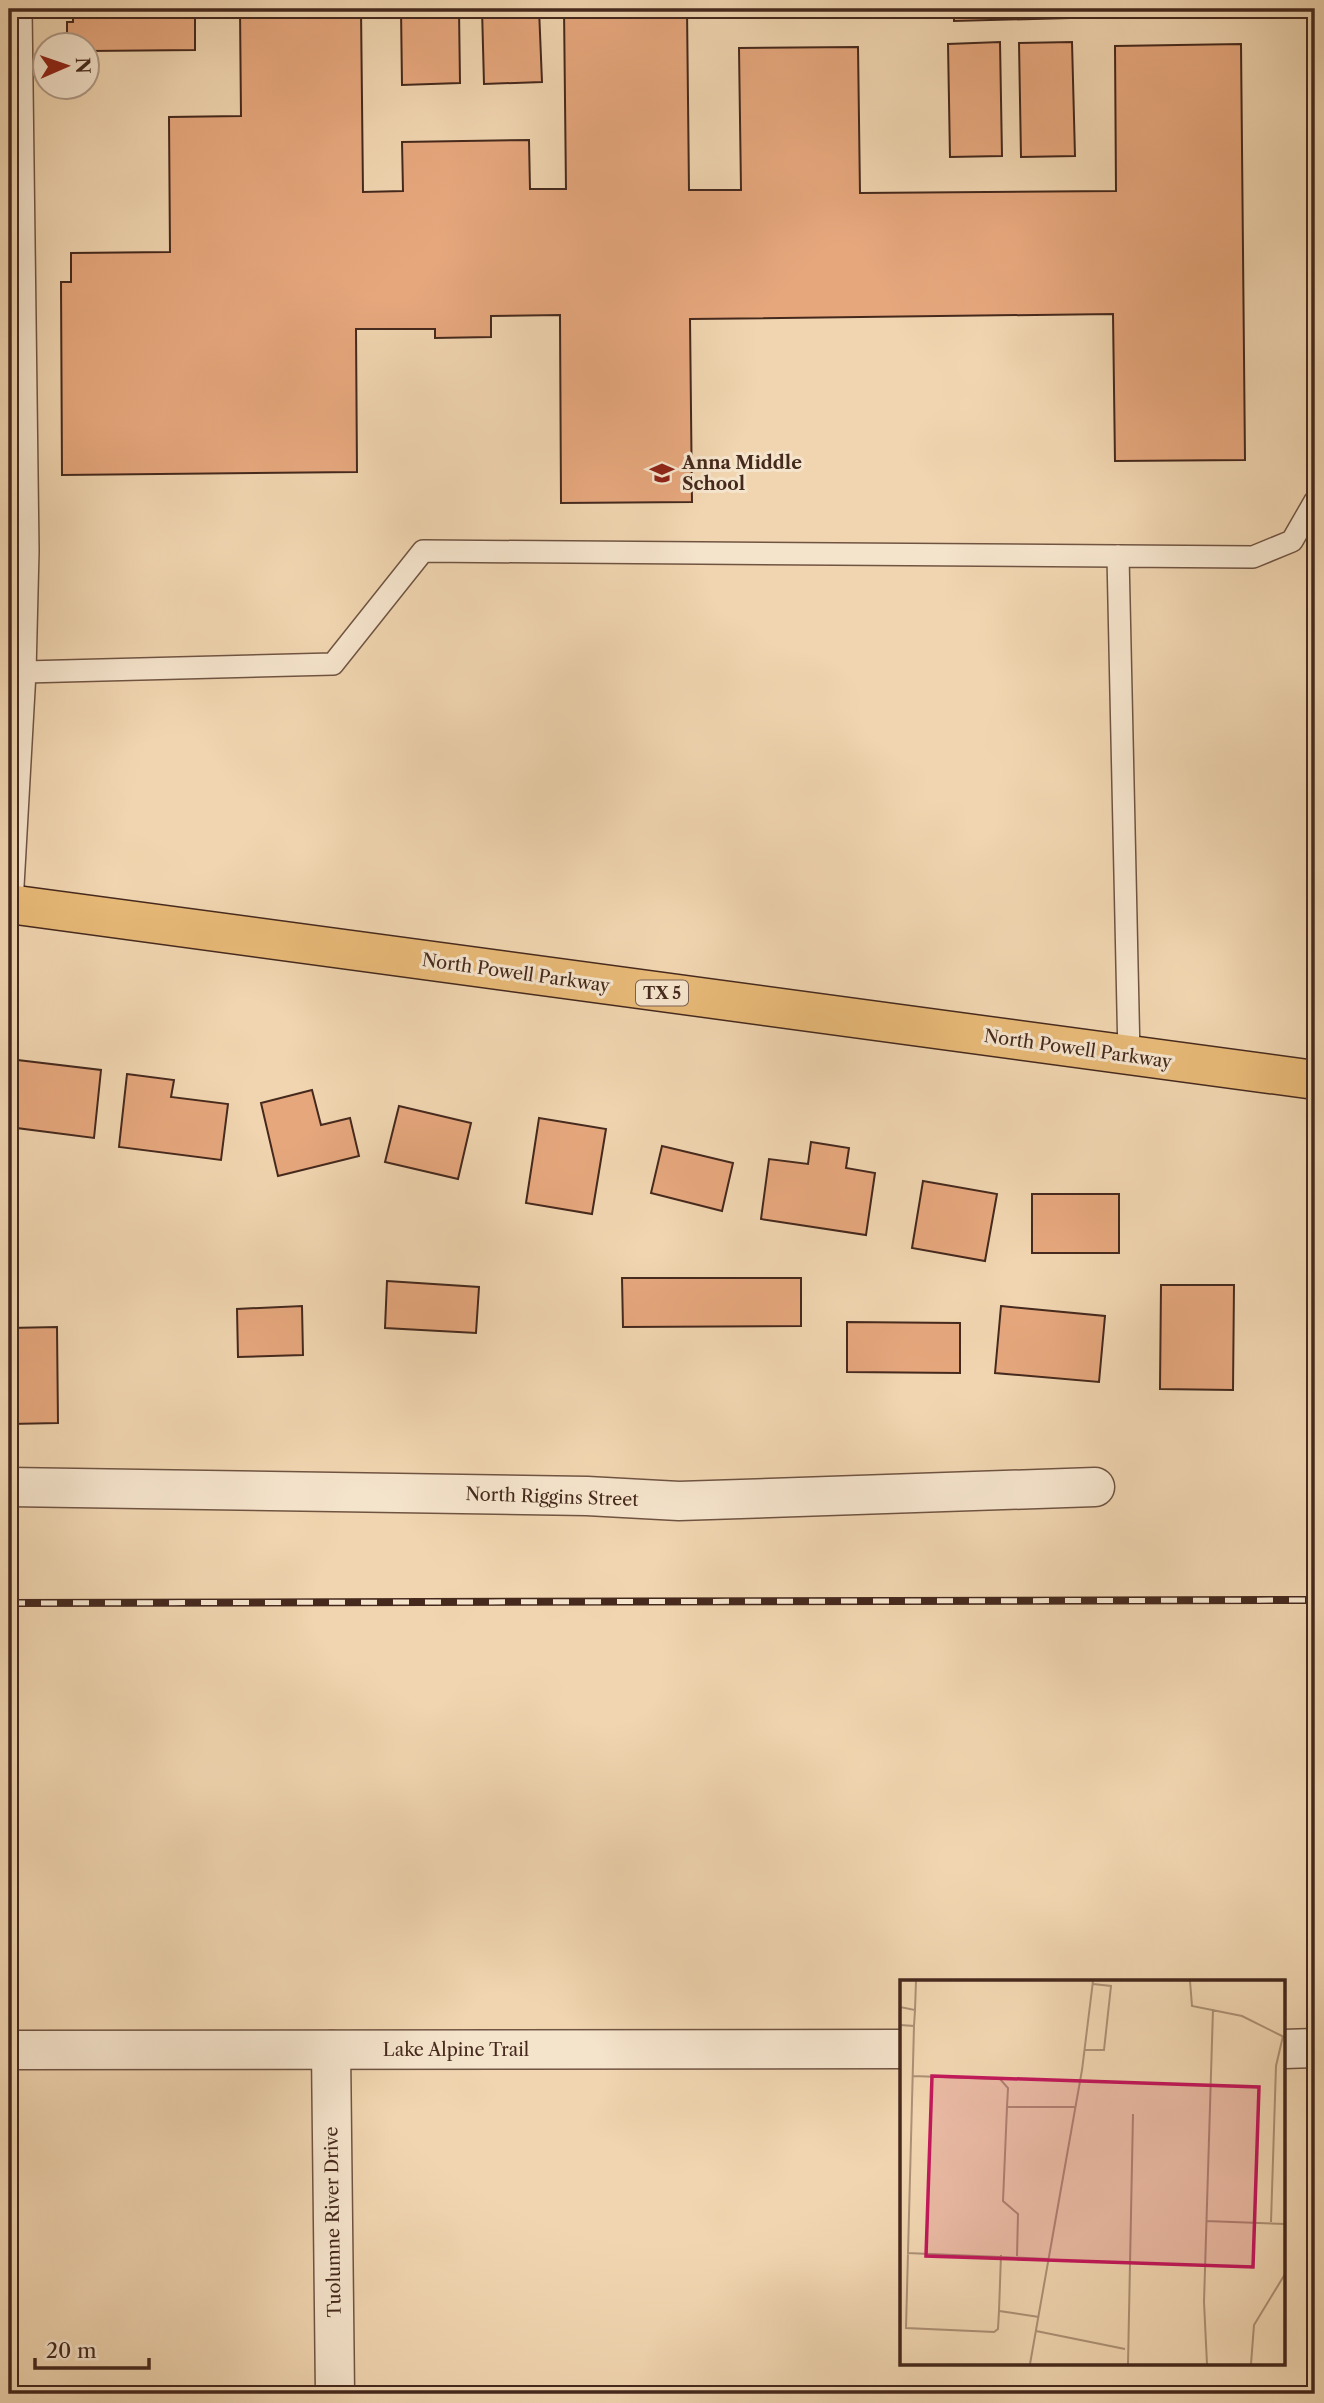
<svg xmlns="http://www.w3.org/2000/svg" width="1324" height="2403" font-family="'Libre Caslon Text',serif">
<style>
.building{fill:#e6a77d;stroke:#45291d;stroke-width:2}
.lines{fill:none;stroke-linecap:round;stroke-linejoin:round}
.service-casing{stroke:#705442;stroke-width:24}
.minor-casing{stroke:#705442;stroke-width:41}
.primary-casing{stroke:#45291d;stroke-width:41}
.service{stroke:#f5e4cc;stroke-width:21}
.minor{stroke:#f5e4cc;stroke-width:38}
.primary{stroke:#e8ba78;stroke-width:38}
.rail-casing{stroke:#45291d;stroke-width:8}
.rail{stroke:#f5e4cc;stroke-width:5;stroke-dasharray:16;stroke-linecap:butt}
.labels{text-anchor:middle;stroke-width:6;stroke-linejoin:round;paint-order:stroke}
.shield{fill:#f5e4cc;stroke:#7a6152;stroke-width:2}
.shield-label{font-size:16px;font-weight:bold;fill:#45291d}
.poi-label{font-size:18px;font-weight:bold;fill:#45291d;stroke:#f5e4cc;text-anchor:start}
.street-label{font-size:18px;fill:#45291d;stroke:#f5e4cc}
.inset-road{fill:none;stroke:#ac9075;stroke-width:2}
.view{fill:#c2185b;fill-opacity:0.15;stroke:#c2185b;stroke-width:3.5}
.inset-edge{fill:none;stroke:#45291d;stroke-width:3.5}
</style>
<rect width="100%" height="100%" fill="#f0d5b0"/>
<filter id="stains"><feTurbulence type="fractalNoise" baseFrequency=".00286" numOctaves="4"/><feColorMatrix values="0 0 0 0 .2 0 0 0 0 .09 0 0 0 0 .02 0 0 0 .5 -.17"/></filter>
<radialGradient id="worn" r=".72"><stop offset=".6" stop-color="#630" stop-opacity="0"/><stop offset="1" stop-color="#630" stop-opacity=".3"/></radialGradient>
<g class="building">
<path d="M73 9H195V50L88 51V46H67V22H73Z"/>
<path d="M240 9H361L363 192 403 191 402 142 529 140 530 189H566L564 9H687L689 190H741L739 48 858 47 860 193 1116 191 1115 46 1241 44 1245 460 1115 461 1113 314 690 319 692 502 561 503 560 315 491 316V337L435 338V329H356L357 472 62 475 61 282H71V253L170 252 169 117 241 116Z"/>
<path d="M401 9H459L460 83 402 85Z"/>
<path d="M482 9H539L542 82 484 84Z"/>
<path d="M954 9H1068L1069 18 954 21Z"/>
<path d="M1000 42 1002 156 950 157 948 44Z"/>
<path d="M1072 42 1075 156 1021 157 1019 43Z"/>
<path d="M9 1059 101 1070 94 1138 9 1127Z"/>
<path d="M127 1074 174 1080 171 1097 228 1104 221 1160 119 1147Z"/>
<path d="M312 1090 321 1125 350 1118 359 1156 278 1176 261 1103Z"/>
<path d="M399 1106 471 1123 458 1179 385 1162Z"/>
<path d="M539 1118 606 1129 592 1214 526 1203Z"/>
<path d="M811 1142 849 1148 846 1168 875 1173 866 1235 761 1219 769 1159 808 1164Z"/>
<path d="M662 1146 733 1163 722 1211 651 1193Z"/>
<path d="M923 1181 997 1194 985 1261 912 1248Z"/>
<rect x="1032" y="1194" width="87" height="59"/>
<path d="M622 1278H801V1326L623 1327Z"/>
<path d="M387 1281 479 1287 476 1333 385 1328Z"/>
<path d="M1161 1285H1234L1233 1390 1160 1389Z"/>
<path d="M302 1306 303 1355 238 1357 237 1309Z"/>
<path d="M1001 1306 1105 1316 1099 1382 995 1373Z"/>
<path d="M847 1322 960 1323V1373L847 1372Z"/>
<path d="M57 1327 58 1423 10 1424 9 1328Z"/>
</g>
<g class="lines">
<g class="service-casing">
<g id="service">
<path d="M25 672 333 664 423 551 1118 556"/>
<path d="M12 904 25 672 28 551 21 9"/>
<path d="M1129 1056 1118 556 1253 557 1292 541 1315 501"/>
</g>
</g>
<g class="minor-casing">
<g id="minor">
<path d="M9 1487 587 1496 679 1501 1095 1487"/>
<path d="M1284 2049 1315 2048"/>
<path d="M9 2050 902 2049"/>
<path d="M331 2050 335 2394"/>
</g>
</g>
<g class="primary-casing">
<path id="primary" d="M9 904 1315 1080"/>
</g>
<use href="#service" class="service"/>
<use href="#minor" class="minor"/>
<use href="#primary" class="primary"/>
<g class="rail-casing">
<path id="rail" d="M9 1603 1315 1600"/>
</g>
<use href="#rail" class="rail"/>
</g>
<defs>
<g id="school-bare" transform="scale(1.89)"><path d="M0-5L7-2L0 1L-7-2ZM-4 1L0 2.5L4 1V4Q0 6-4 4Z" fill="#8f2418" stroke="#f5e4cc" stroke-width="2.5" paint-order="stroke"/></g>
</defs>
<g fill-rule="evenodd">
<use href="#school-bare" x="662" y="473"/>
</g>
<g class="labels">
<rect class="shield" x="636" y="980.5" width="52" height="25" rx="5"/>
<g class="shield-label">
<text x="662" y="999">TX 5</text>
</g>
<g class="poi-label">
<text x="682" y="469">Anna Middle<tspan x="682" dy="21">School</tspan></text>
</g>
<g class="street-label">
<text transform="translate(516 973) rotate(8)" y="6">North Powell Parkway</text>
<text transform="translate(1078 1049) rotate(8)" y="6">North Powell Parkway</text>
<text transform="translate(552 1497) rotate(2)" y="6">North Riggins Street</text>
<text x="456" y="2056">Lake Alpine Trail</text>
<text transform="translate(333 2222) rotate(-91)" y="6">Tuolumne River Drive</text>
</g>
</g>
<g transform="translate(900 1980)">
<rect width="385" height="385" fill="#f0d5b0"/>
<path class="inset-road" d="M290 1 292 26 342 36 384 57M0 27 15 30 14 46M15 30 16 1M0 45 14 46 6 348 94 352 98 349 99 331 139 337M185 70H204L211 6 193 4M12 96 100 99 108 108 107 127H175M107 127 103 221 118 234 117 276M306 241 385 244M371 242 376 86 383 56M7 273 149 279M99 331 101 275M136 351 225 369M130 384 182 90 193 1M228 384 233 134M307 384 304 322 313 29M351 384 354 345 385 294"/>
<path class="view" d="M32 96 359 107 353 287 26 276Z"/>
<rect width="385" height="385" class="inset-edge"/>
</g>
<rect width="1324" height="2403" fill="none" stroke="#f0d5b0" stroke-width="35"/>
<rect x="10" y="10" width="1303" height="2382" fill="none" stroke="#45291d" stroke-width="3.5"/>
<rect x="18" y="18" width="1289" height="2368" fill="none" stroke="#45291d" stroke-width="2"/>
<g transform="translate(66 66) rotate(88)"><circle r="33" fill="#f5e4cc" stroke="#af9986" stroke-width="2"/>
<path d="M0-5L12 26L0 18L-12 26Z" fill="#8f2418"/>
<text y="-10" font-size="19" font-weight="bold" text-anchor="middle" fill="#45291d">N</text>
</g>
<path d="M35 2358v10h114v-10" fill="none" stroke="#45291d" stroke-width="3.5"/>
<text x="46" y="2358" font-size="21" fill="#45291d" stroke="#f5e4cc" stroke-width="5" paint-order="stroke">20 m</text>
<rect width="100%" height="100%" filter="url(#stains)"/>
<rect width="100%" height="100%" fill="url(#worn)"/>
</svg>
